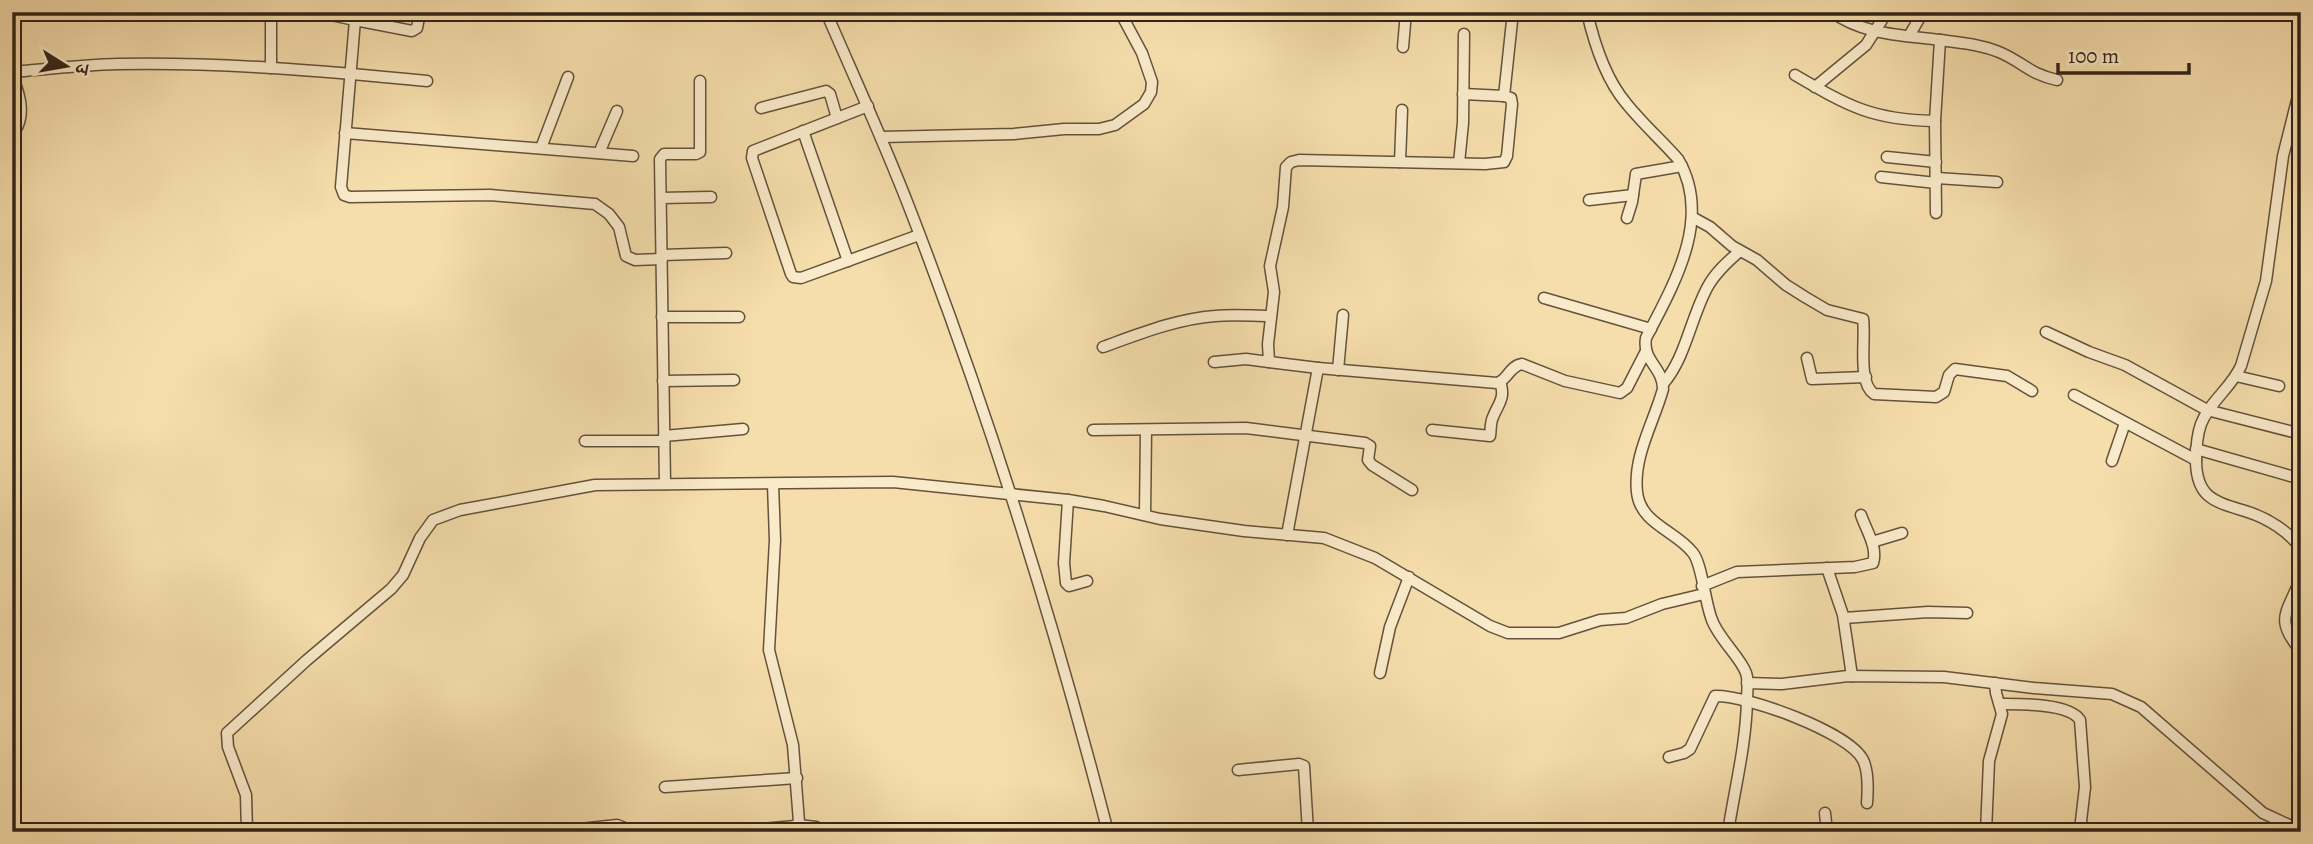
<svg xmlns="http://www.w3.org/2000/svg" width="2313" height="844" font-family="Alegreya,'Noto Serif Devanagari',serif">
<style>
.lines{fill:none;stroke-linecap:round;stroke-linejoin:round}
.minor-casing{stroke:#63523d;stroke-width:13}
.minor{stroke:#f9eac9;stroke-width:10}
</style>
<rect width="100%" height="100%" fill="#f6deac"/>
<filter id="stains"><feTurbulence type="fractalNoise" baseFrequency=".00286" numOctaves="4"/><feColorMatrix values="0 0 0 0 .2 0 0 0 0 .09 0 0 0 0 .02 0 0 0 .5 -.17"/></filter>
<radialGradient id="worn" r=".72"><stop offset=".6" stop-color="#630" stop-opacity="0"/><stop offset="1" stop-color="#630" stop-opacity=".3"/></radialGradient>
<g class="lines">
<g class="minor-casing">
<g id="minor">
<path d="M271 12V68"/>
<path d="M316 12 355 20"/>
<path d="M420 12 417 28 412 31 355 20 341 187 344 195 350 197 490 195 595 204 609 214 619 227 626 256 635 260 662 259"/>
<path d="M826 12C855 79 885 144 911 212 989 414 1054 622 1108 832"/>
<path d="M1587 12C1594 43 1605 78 1626 103 1642 123 1661 140 1678 159 1713 218 1674 284 1646 338 1642 361 1663 367 1663 389 1654 422 1633 456 1637 492 1640 524 1677 531 1693 553 1702 564 1705 603 1712 620 1719 639 1741 658 1746 673 1749 681 1747 691 1747 700 1746 745 1735 787 1728 832"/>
<path d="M1832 12C1863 35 1903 35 1940 40L1935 121 1936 213"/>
<path d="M1909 36 1923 12"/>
<path d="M1940 40C1960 43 1980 44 1999 52 2023 62 2029 74 2057 80"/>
<path d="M1403 47 1406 12"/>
<path d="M12 72C48 69 83 65 118 64 222 62 324 71 427 81"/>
<path d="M12 75C20 95 27 117 12 135"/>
<path d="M1795 75C1848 106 1872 120 1935 121"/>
<path d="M2301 84 2283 156 2266 281 2241 366C2231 388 2210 401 2201 424 2197 435 2196 450 2196 462 2197 500 2217 502 2248 512 2267 518 2290 532 2301 549"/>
<path d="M1815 87 1866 45 1887 12"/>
<path d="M1463 94 1504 96"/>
<path d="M868 106 753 151 752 158 791 274 793 277 801 278 919 235"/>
<path d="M761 108 826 91 830 94 837 118"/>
<path d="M803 131 848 261"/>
<path d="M345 133 633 156"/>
<path d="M881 137 1014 134 1064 129H1099L1115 125 1144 104 1151 92 1152 82 1142 53 1120 12"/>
<path d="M541 148 568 77"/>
<path d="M599 153 617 111"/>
<path d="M1887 157 1936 162"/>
<path d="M1400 162 1402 110"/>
<path d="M1459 163 1463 123 1464 34"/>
<path d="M1881 177 1936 183"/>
<path d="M1937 178 1997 182"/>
<path d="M661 198 711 197"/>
<path d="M1589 200 1633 195"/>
<path d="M1692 217 1710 227 1732 246 1757 260 1786 285 1805 297 1827 310 1863 319C1866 339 1857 382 1874 394L1936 397 1944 392 1949 375 1955 369 2007 376 2032 391"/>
<path d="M1627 218 1632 202 1636 174 1682 166"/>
<path d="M662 255 726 253"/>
<path d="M1544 298 1651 329"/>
<path d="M662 317H739"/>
<path d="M2046 332 2089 352 2125 365 2207 410 2301 434"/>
<path d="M1103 347C1139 334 1176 319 1215 316 1234 314 1252 316 1271 316"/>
<path d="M1807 358 1812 379 1866 377"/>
<path d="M1214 362 1246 359 1269 362"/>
<path d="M1318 368 1497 383C1508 380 1509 366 1522 364L1565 381 1620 393 1627 388 1645 353"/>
<path d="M1338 370 1343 315"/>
<path d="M2236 376 2279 386"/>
<path d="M663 381 734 380"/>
<path d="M1663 384C1686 357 1690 320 1707 288 1715 273 1727 262 1740 251"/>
<path d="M2074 395 2196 460"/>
<path d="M1093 430 1246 428 1365 443 1370 446 1368 460 1372 465 1412 490"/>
<path d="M1432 430 1490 436C1491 430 1490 423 1493 417 1498 404 1506 398 1500 382"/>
<path d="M664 436 743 429"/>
<path d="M585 441H664"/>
<path d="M2196 449 2301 479"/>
<path d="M2112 461 2125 423"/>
<path d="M665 484 660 159 664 154H696L700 152V81"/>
<path d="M1068 500 1064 563 1066 583 1069 586 1087 581"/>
<path d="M1145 515 1146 430"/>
<path d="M1287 535 1318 368 1269 362 1268 344 1274 292 1270 266 1283 207 1286 167 1291 162 1299 160 1485 164 1504 162 1507 156 1512 104 1511 98 1504 96 1513 12"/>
<path d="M1872 542 1902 533"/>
<path d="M1827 568 1843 615 1852 676"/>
<path d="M2301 577C2288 613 2273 618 2301 651"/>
<path d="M1702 586 1737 572 1855 567 1873 563C1878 547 1866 530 1861 515"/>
<path d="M1844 618 1928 612 1967 613"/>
<path d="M1380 673 1390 627 1409 577"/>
<path d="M1747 683 1782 684 1848 676 1944 677 2034 688 2112 694 2141 707 2263 813 2289 825 2301 827"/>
<path d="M2000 704C2019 704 2069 703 2080 720L2085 787 2081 821 2084 832"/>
<path d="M1669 757 1684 753 1690 749 1715 696C1746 695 1849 732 1863 760 1869 772 1868 790 1867 803"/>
<path d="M1238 770 1299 764 1304 766 1308 832"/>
<path d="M665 787 797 778"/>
<path d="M1825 813 1827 832"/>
<path d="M798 825 816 827 821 832"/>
<path d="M247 832 246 795 228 747 227 733 307 660 391 589 403 575 420 538 433 520 460 510 595 485 893 482 1068 500 1104 506 1160 519 1244 531 1324 538 1375 558 1490 626 1508 633H1559L1600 620 1626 618 1662 604 1704 594"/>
<path d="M553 832 617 825 635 832"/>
<path d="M728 832 795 826 799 822 793 745 769 650 775 540 773 484"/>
<path d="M1986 832 1989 761 2002 714 1996 693 1995 683"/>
</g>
</g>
<use href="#minor" class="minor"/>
</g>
<rect width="2313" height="844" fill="none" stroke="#f6deac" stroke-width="42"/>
<rect x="14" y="14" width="2285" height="816" fill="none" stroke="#322418" stroke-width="3.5"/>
<rect x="21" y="21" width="2271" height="802" fill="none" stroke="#322418" stroke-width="2"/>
<g transform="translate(66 66) rotate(101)" stroke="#f9eac9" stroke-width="5" paint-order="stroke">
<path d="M0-5L12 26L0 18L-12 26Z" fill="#322418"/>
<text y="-10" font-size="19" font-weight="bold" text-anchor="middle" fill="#322418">उ</text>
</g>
<path d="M2058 63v10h131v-10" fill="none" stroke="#322418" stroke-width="3.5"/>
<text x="2068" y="63" font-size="21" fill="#322418" stroke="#f9eac9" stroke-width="5" paint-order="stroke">100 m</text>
<rect width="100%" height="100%" filter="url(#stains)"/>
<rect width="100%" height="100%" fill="url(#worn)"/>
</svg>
